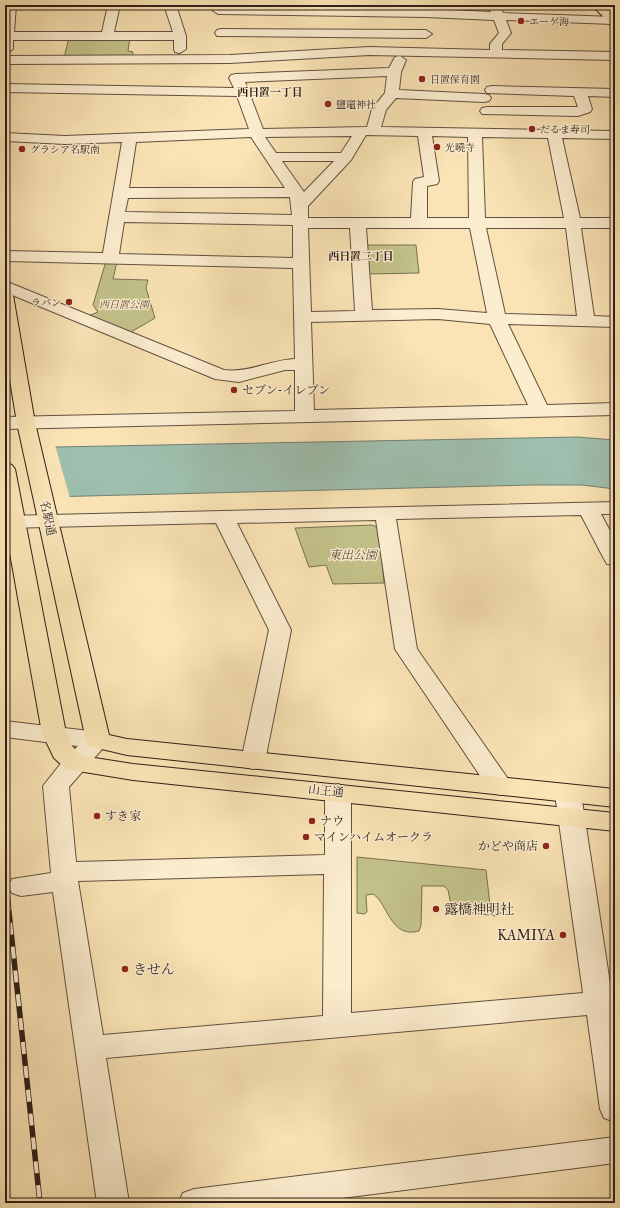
<svg xmlns="http://www.w3.org/2000/svg" width="620" height="1208" font-family="'IM FELL Great Primer','Noto Serif JP',serif">
<style>
.green{fill:#c3c28a;stroke:#797052}
.water{fill:#9ebfae;stroke:#727f72}
.pier{fill:#fae4b5}
.lines{fill:none;stroke-linecap:round;stroke-linejoin:round}
.minor-casing{stroke:#625040;stroke-width:2}
.major-casing{stroke:#2f1f19;stroke-width:2}
.minor{fill:#fcedcf;fill-rule:evenodd}
.major{fill:#fae4b5;fill-rule:evenodd}
.rail-casing{stroke:#2f1f19;stroke-width:5.5}
.rail{stroke:#fcedcf;stroke-width:4;stroke-dasharray:12;stroke-linecap:butt}
.poi-dot{fill:#8f2418;stroke:#fcedcf;stroke-width:1.5}
.labels{text-anchor:middle;stroke-width:3;stroke-linejoin:round;paint-order:stroke}
.far-poi-label{font-size:10px;fill:#2f1f19;stroke:#fcedcf;text-anchor:start}
.far-park-label{font-size:10px;font-style:italic;fill:#5b503b;stroke:#fcedcf}
.far-neighbourhood-label{font-size:11px;font-weight:bold;fill:#2f1f19;stroke:#fcedcf}
.poi-label{font-size:12px;fill:#2f1f19;stroke:#fcedcf;text-anchor:start}
.street-label{font-size:12px;fill:#2f1f19;stroke:#fcedcf}
.park-label{font-size:12px;font-style:italic;fill:#5b503b;stroke:#fcedcf}
.near-poi-label{font-size:14px;fill:#2f1f19;stroke:#fcedcf;text-anchor:start}
</style>
<rect width="100%" height="100%" fill="#fae4b5"/>
<filter id="stains"><feTurbulence type="fractalNoise" baseFrequency=".005" numOctaves="4"/><feColorMatrix values="0 0 0 0 .2 0 0 0 0 .09 0 0 0 0 .02 0 0 0 .5 -.17"/></filter>
<radialGradient id="worn" r=".72"><stop offset=".6" stop-color="#630" stop-opacity="0"/><stop offset="1" stop-color="#630" stop-opacity=".3"/></radialGradient>
<g class="green">
<path d="M69 37H130L128 51 133 52 132 58H64Z"/>
<path d="M364 245H416L419 273 366 274Z"/>
<path d="M106 261 117 262 113 279 148 280 146 288 155 318 131 332 88 316 98 312 93 305Z"/>
<path d="M372 525 379 528 384 583 333 584 326 565 309 567 295 528Z"/>
<path d="M357 857 486 870 490 905H504L503 912 496 916 452 910 448 890 444 886H422L421 925 419 931C390 939 388 903 373 894L366 895 367 912 364 914 357 913Z"/>
</g>
<path class="water" d="M577 437 615 440V489L582 485H532L5 498V448Z"/>
<path class="pier" d="M55 445 70 498 5 500V446Z"/>
<g class="lines">
<g class="minor-casing">
<g id="minor">
<path d="M5 5H16L14 32H102L108 5H120L114 32H173L164 5H176L186 36V49L180 53 175 52 174 49V40H13V49L7 53 5 52Z"/>
<path d="M488 5H500L503 13 615 17V23L613 24 506 20 511 33 502 44V50L615 52V60L369 55 230 63 5 64V56L230 55 369 47 490 50V44L499 33 494 20 426 17 218 14 212 10 218 6 431 9 491 12Z"/>
<path d="M221 29 426 30 432 34 426 38 217 36 215 33 217 30Z"/>
<path d="M400 56 406 60 401 72 399 90 484 94 489 95 491 98 489 101 484 102 396 98 386 110 381 127 615 131V139L562 138 580 218H615V228H581L594 316 615 317V327L508 324 547 405 615 403V415L5 429V417L295 411V370H285L239 382 215 379 5 292V281L224 370C249 373 270 360 295 359L293 268 5 261V251L103 253 122 142 65 144 5 141V133L65 136 249 129 237 96 5 92V84L234 88 229 78 231 75 236 74 389 68 395 57ZM387 76 385 93 372 109 367 127 263 129 245 82ZM366 135 418 136 424 177 415 179 413 182 411 218H308V206L351 160ZM352 136 341 153H276L265 137ZM432 136 468 137 469 218H427V186L437 184 439 181ZM251 137 285 188H129L136 142ZM482 137 548 138 564 218H485ZM282 161H334L304 192ZM290 197 292 215 125 212 128 198ZM124 222 293 225V258L119 254ZM308 228H350L355 311 311 312ZM366 228H470L487 313 438 309 372 310ZM486 228H566L577 316 505 314ZM438 319 490 324 528 405 314 410 311 322Z"/>
<path d="M492 86 615 89V97L588 96 592 109 590 112 578 116 482 114 480 111 482 108 487 107H578L574 96 487 93 485 90 487 87Z"/>
<path d="M615 502V514H601L615 540V565L607 564 604 559 581 515 396 519 417 649 513 786 509 792 500 795 491 792 395 649 376 520 237 523 291 630 265 761 262 767 253 769 244 767 241 761 269 630 216 523 5 528V516Z"/>
<path d="M5 721 98 732 107 734 110 740 69 787 76 862 325 855V793L329 787 338 784 347 787 351 793V1013L583 993 555 794 559 788 568 785 577 788 581 794 611 990H615V1122L604 1118 600 1109 587 1015 106 1058 129 1203H97L53 892 21 896 12 893 8 886 12 879 51 873 43 786 66 757 78 746 5 737ZM324 874 323 1016 103 1035 78 881Z"/>
<path d="M615 1137V1163L303 1203H178L183 1193 194 1189Z"/>
</g>
</g>
<g class="major-casing">
<g id="major">
<path d="M592 5H605L615 15V26L611 25Z"/>
<path d="M5 290 11 291 13 295 35 423 109 735 127 739 615 789V807L127 755 89 746 86 740 17 423 5 349Z"/>
<path d="M5 463 12 465 15 469 66 733 73 747 82 756 133 764 615 813V831L133 780 66 769 54 758 42 733 5 525Z"/>
</g>
</g>
<use href="#minor" class="minor"/>
<use href="#major" class="major"/>
<g class="rail-casing">
<path id="rail" d="M5 875 40 1203"/>
</g>
<use href="#rail" class="rail"/>
</g>
<g class="poi-dot">
<circle cx="521" cy="21" r="4"/>
<circle cx="422" cy="79" r="4"/>
<circle cx="328" cy="104" r="4"/>
<circle cx="532" cy="129" r="4"/>
<circle cx="437" cy="147" r="4"/>
<circle cx="22" cy="149" r="4"/>
<circle cx="69" cy="302" r="4"/>
<circle cx="234" cy="390" r="4"/>
<circle cx="97" cy="816" r="4"/>
<circle cx="312" cy="821" r="4"/>
<circle cx="306" cy="837" r="4"/>
<circle cx="546" cy="846" r="4"/>
<circle cx="436" cy="909" r="4"/>
<circle cx="563" cy="935" r="4"/>
<circle cx="125" cy="969" r="4"/>
</g>
<g class="labels">
<g class="far-poi-label">
<text x="529" y="25">エーゲ海</text>
<text x="430" y="83">日置保育園</text>
<text x="336" y="108">鹽竈神社</text>
<text x="540" y="133">だるま寿司</text>
<text x="445" y="151">光曉寺</text>
<text x="30" y="153">グラシア名駅南</text>
<text x="61" y="306" text-anchor="end">ラパン</text>
</g>
<g class="far-park-label">
<text x="124" y="308">西日置公園</text>
</g>
<g class="far-neighbourhood-label">
<text x="270" y="96">西日置一丁目</text>
<text x="361" y="260">西日置二丁目</text>
</g>
<g class="poi-label">
<text x="242" y="394">セブン-イレブン</text>
<text x="105" y="820">すき家</text>
<text x="320" y="825">ナウ</text>
<text x="314" y="841">マインハイムオークラ</text>
<text x="538" y="850" text-anchor="end">かどや商店</text>
</g>
<g class="street-label">
<text transform="translate(48 518) rotate(78)" y="4">名駅通</text>
<text transform="translate(326 791) rotate(6)" y="4">山王通</text>
</g>
<g class="park-label">
<text x="353" y="559">東出公園</text>
</g>
<g class="near-poi-label">
<text x="444" y="914">露橋神明社</text>
<text x="555" y="940" text-anchor="end">KAMIYA</text>
<text x="133" y="974">きせん</text>
</g>
</g>
<rect width="620" height="1208" fill="none" stroke="#fae4b5" stroke-width="20"/>
<rect x="6" y="6" width="608" height="1196" fill="none" stroke="#2f1f19" stroke-width="2"/>
<rect x="10" y="10" width="600" height="1188" fill="none" stroke="#2f1f19"/>
<rect width="100%" height="100%" filter="url(#stains)"/>
<rect width="100%" height="100%" fill="url(#worn)"/>
</svg>
